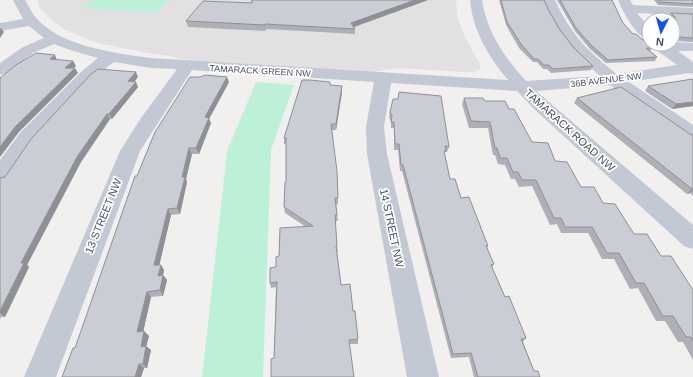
<svg xmlns="http://www.w3.org/2000/svg" width="693" height="377" font-family="Arial,sans-serif">
<style>
.education{fill:#e3e0e1}
.green{fill:#bcf1d7}
.lines{fill:none;stroke-linecap:round;stroke-linejoin:round}
.minor{fill:#c2c9d5;fill-rule:evenodd}
.wall{fill:#afb0b7}
.shaded-wall{fill:#8e9095}
.building{fill:#cbcdd5;stroke:#8e9095}
.labels{text-anchor:middle;stroke-width:3.5;stroke-linejoin:round;paint-order:stroke}
.far-street-label{font-size:9px;fill:#464f5d;stroke:#fff}
.street-label{font-size:11px;fill:#464f5d;stroke:#fff}
</style>
<rect width="100%" height="100%" fill="#f2efef"/>
<path class="education" d="M37 0H456L458 19 465 37 480 64V69L474 72H462L398 68 360 74 210 65 169 56 148 53 97 43 66 30 54 22 40 8Z"/>
<g class="green">
<path d="M94 0H169L155 13 82 8Z"/>
<path d="M256 82 294 85 271 150 263 377H202L227 151Z"/>
</g>
<g class="lines">
<g class="minor">
<path d="M13 0H25C28 4 30 9 33 14 56 46 114 53 151 58L508 80C488 56 473 31 470 0H482C487 32 504 57 526 81L600 76C573 52 556 34 543 0H555C570 33 588 52 617 74L677 65 655 49 651 44H673V42L693 43V51H678L693 62V74L689 73 629 82 693 125V140L686 138 610 85 536 91 693 225V249L684 246 534 109 517 91 391 83 384 127 387 154 439 377H407L367 154 366 127 374 82 192 70 140 151 56 377H24L120 151 141 118 177 69 151 68 114 62 93 78 34 143 8 181 0 184V160L20 133 81 72 98 58 70 50 54 44 33 53 6 73 0 75V63L23 47 44 38 29 26 0 31V23L23 19Z"/>
<path d="M618 0H630L633 5 693 8V16L637 13 649 27V40C636 37 623 12 618 0Z"/>
</g>
</g>
<g class="wall">
<path d="M251 0H428L354 27 355 29V34L266 29V31L188 27 186 21 252 3Z"/>
<path d="M499 0H544L548 9 560 30 574 48 593 66 591 70 551 73 547 69H543L537 62H533L519 48 506 25Z"/>
<path d="M557 0H612L623 23 633 34 652 48 650 51 657 57 655 61 606 63 590 49 575 31Z"/>
<path d="M654 0H693V7L658 5Z"/>
<path d="M671 13 693 14V42L678 41 673 35V20H659L661 17H670L669 16Z"/>
<path d="M138 77 134 82 138 87 112 119H110L81 162 27 265 29 267 5 317H1L0 319V178L5 177Z"/>
<path d="M693 79V106L672 109 645 91 648 86Z"/>
<path d="M229 82 209 119 211 123 199 154H192L186 179 187 182 180 214 171 215 159 265H161L164 270 163 275 167 280 163 296 151 297 143 331 149 336 146 346 151 350 147 368H144L141 377H62L75 348 137 176Z"/>
<path d="M330 85 342 92 336 130H332L338 198V204L336 205 338 221H335L337 246 338 252H337L341 285 353 311 358 339V344H350L274 358 276 287 271 288 270 283 276 267 279 256 306 227 285 213 284 207 286 182V144H284V138Z"/>
<path d="M399 92 449 147 447 152H445V155L450 179 461 198 488 246 487 248 494 264 492 267 505 297 526 338 523 342 534 371 540 377H474L469 357 451 358 402 171H400L398 150H394V128H391V122L389 117 390 112 398 99Z"/>
<path d="M464 98 485 101 509 109 532 142 555 161 581 187 603 203 634 234 661 256 693 290V360L683 342H678L665 321H656L638 288 630 289 614 259H602L588 233H561L557 224 550 225 532 186 519 187 515 179H511L505 165 498 164 495 155H493L488 128H469L462 104Z"/>
<path d="M577 98 693 135V196L690 193 687 194 574 103Z"/>
</g>
<g class="shaded-wall">
<path d="M415 0H428L351 28V23Z"/>
<path d="M1 28 4 32 0 38V29Z"/>
<path d="M55 55 57 60 50 59Z"/>
<path d="M73 61 76 66 68 73 65 68Z"/>
<path d="M75 68 78 73 19 132 0 157V147L15 127Z"/>
<path d="M136 72 138 77 131 86 128 81Z"/>
<path d="M227 77 229 82 209 119 211 123 199 154 196 148 205 117Z"/>
<path d="M136 82 138 87 112 119 109 114Z"/>
<path d="M342 86V92L336 130V124Z"/>
<path d="M693 102V106L672 109 676 104Z"/>
<path d="M107 114 110 119 81 162 27 265 29 267 5 317 0 313V311L21 263 77 157Z"/>
<path d="M189 148 192 154 186 179 187 182 180 214 177 208 182 177Z"/>
<path d="M693 188V190L690 193 687 194Z"/>
<path d="M168 209 171 215 158 271 154 265Z"/>
<path d="M161 265 164 270 162 281 158 276Z"/>
<path d="M163 275 167 280 163 296 160 290Z"/>
<path d="M147 292 151 297 142 337 137 332Z"/>
<path d="M144 331 149 336 145 351 141 347Z"/>
<path d="M146 346 151 350 147 368 143 364Z"/>
<path d="M139 364 144 368 141 377H135Z"/>
</g>
<g class="building">
<path d="M252 0H415L351 23 355 29 265 24V25L186 21 203 1 252 3Z"/>
<path d="M501 0H544L548 9 560 30 574 48 593 66 553 69 549 65H544L538 59H534L521 44 507 22Z"/>
<path d="M560 0H612L623 23 633 34H636L652 48H646L657 57 608 60 591 45 576 28Z"/>
<path d="M659 0H693V4L660 2Z"/>
<path d="M671 13 693 14V38L680 37 673 30V20H664L661 17 676 18Z"/>
<path d="M36 53 55 55 50 59 73 61 65 68H75L15 127 0 147V78L16 65Z"/>
<path d="M98 69 136 72 128 81 136 82 109 114H107L77 157 21 263H24L0 311V178L5 177 31 139 91 74Z"/>
<path d="M205 75 227 77 205 117 209 118 196 148H189L182 177H185L177 208 168 209 154 265H161L158 276 163 275 160 290 147 292 137 332 144 331 141 347 146 346 143 364H139L135 377H62L73 348H75L135 176H137L155 132 190 77H200Z"/>
<path d="M693 79V102L676 104 648 86Z"/>
<path d="M302 80H310L330 82V85L342 86 336 124H331L337 171 338 198H335L337 215H335L337 246H336L341 285 350 284 353 311H355L358 339 349 340 354 377H271V359L274 358 277 282 270 283V268L276 267V257L279 256 280 228 313 226 284 207 285 182H286V138H284Z"/>
<path d="M621 87 690 134 693 135V188L692 189 577 98Z"/>
<path d="M399 92 441 96 449 147 445 146 446 151H444L450 179H455L461 198 469 197 488 246H486L494 264 491 265 505 297 509 296 526 338 521 339 534 371H538L540 377H478L471 353 453 354 403 165H401L399 144H395L394 122H391L392 116 390 112 393 99H398Z"/>
<path d="M464 98H483L485 101H505L509 109H514L532 142 548 143 555 161 567 162 581 187H594L603 203 615 204 634 234H647L661 256H671L693 290V341L691 337H686L673 316H663L644 283H636L619 253H607L592 227H565L561 218H554L536 180H522L518 172H513L507 158H500L497 148H495L490 122 471 121Z"/>
</g>
<g class="labels">
<g class="far-street-label">
<text transform="translate(260 71) rotate(3)" y="3">TAMARACK GREEN NW</text>
<text transform="translate(606 80) rotate(-7)" y="3">36B AVENUE NW</text>
</g>
<g class="street-label">
<text transform="translate(570 130) rotate(42)" y="4">TAMARACK ROAD NW</text>
<text transform="translate(103 216) rotate(-68)" y="4">13 STREET NW</text>
<text transform="translate(392 228) rotate(78)" y="4">14 STREET NW</text>
</g>
</g>
<g transform="translate(661 32) rotate(186)"><circle r="19" fill="#ffffff" stroke="#b5b9be"/>
<path d="M0-3L7 15L0 10L-7 15Z" fill="#1254e9"/>
<text y="-6" font-size="11" font-weight="bold" text-anchor="middle" fill="#464f5d">N</text>
</g>
</svg>
